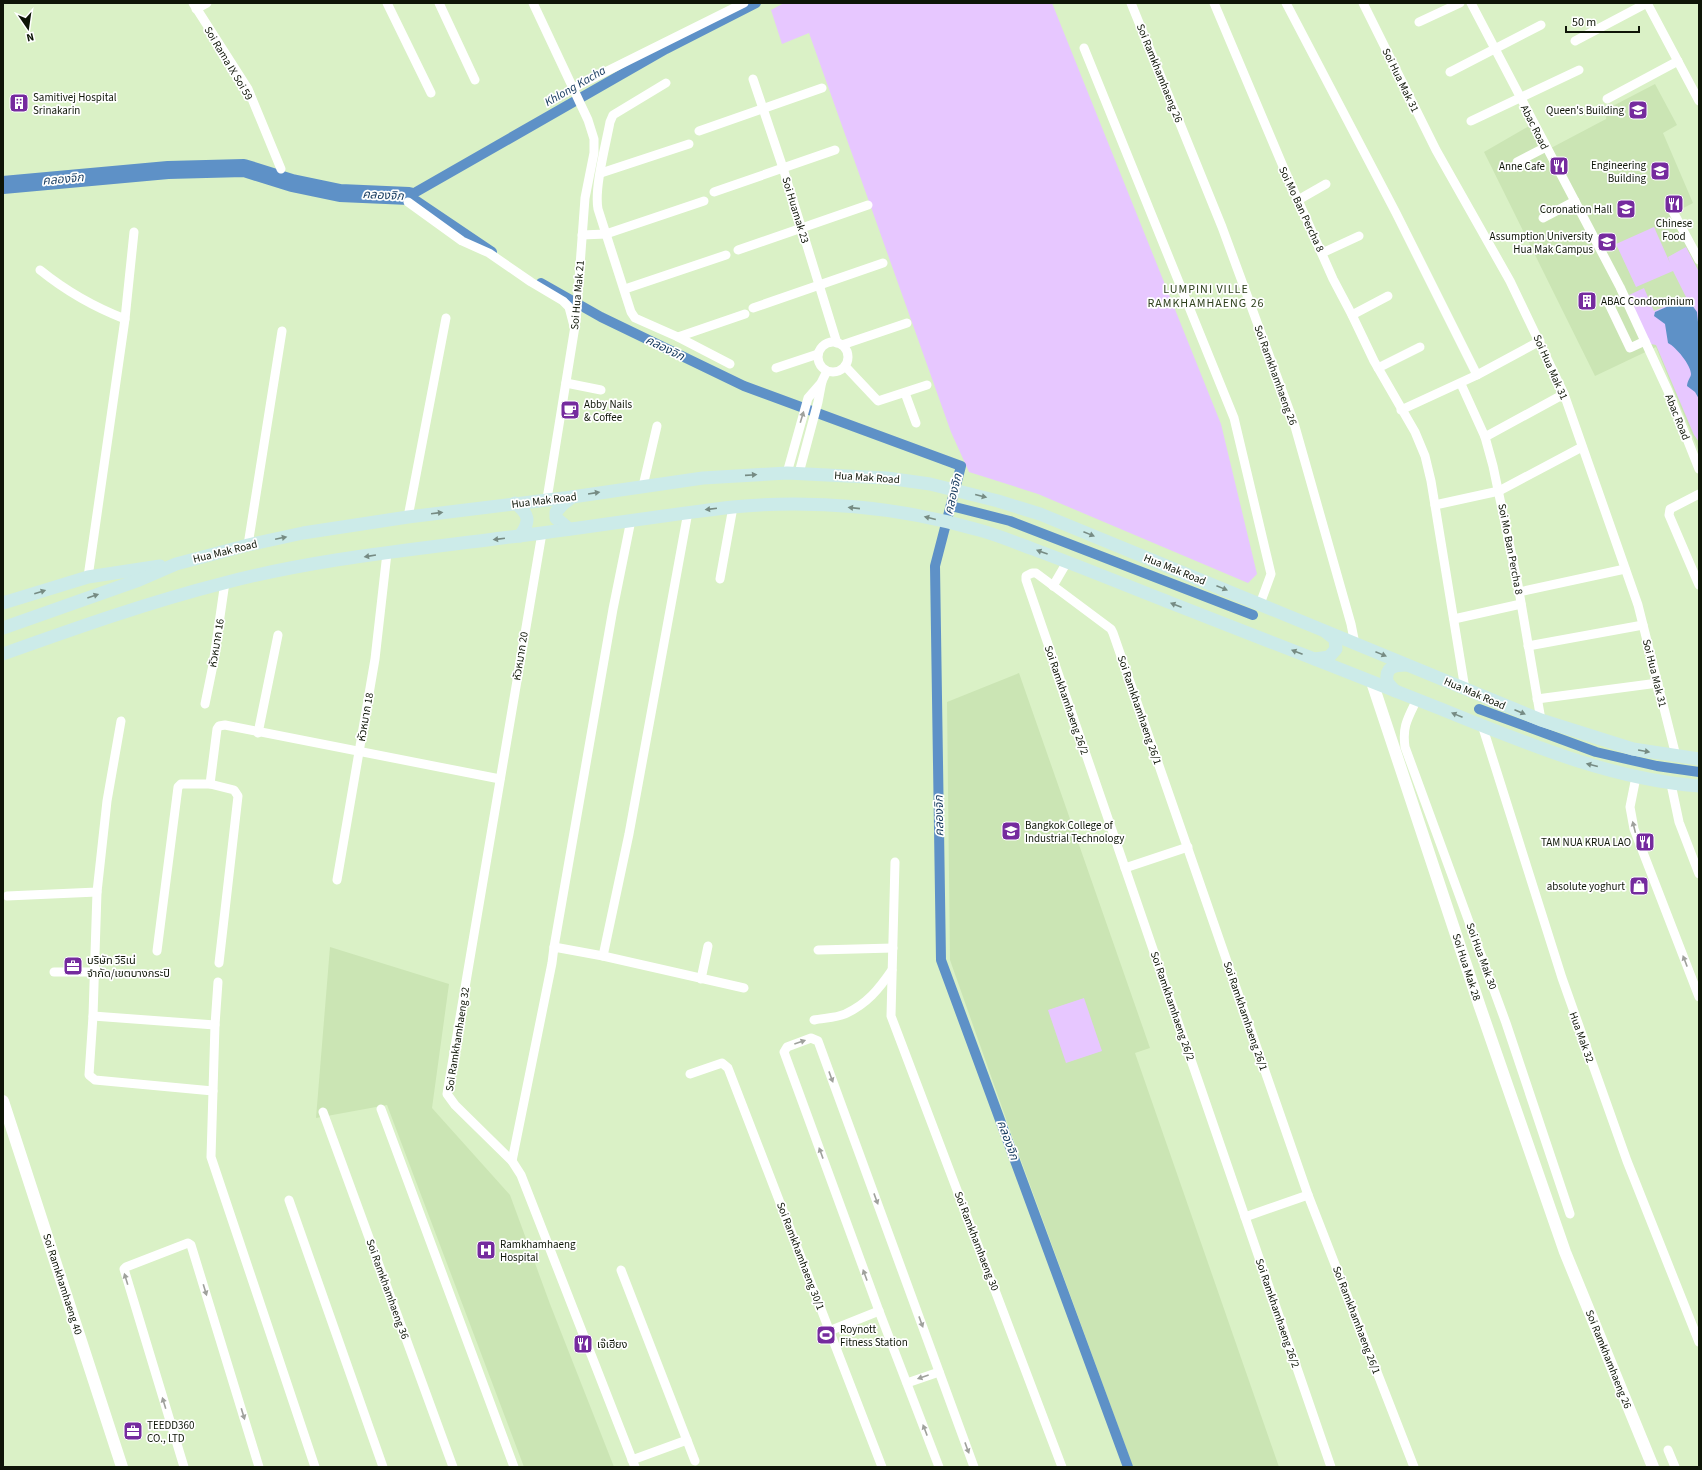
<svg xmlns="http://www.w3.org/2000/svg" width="1702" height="1470" font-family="'Source Sans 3','Noto Sans Thai',sans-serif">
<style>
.built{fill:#cbe5b4}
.green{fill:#e7c7ff}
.water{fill:#5e91c7}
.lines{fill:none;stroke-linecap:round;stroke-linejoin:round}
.canal{stroke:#5e91c7;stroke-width:10}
.river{stroke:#5e91c7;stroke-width:18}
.minor{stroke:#fff;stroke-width:9}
.tertiary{stroke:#fff;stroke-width:12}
.secondary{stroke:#ccebe9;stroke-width:13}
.oneway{fill:#9fa19c}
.oneway2{fill:#768b83}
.labels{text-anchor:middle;stroke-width:3.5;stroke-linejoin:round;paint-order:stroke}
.street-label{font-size:11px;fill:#0e1507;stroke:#fff}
.poi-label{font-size:11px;fill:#0e1507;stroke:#fff;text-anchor:start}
.water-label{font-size:12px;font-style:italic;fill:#13385d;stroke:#fff}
.neighbourhood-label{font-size:12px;letter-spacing:1px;fill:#2d3f1b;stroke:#fff}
</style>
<rect width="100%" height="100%" fill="#daf1c6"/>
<g class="built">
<path d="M1655 84 1677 125 1663 133 1693 203 1670 215 1699 269V452L1656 347 1595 376 1484 152 1529 126 1551 148 1606 119 1607 109Z"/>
<path d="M1019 673 1150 1048 1135 1053 1279 1467H1133L1010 1130 950 960 947 702Z"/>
<path d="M330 947 449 984 432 1108 510 1195 550 1304 614 1467H524L387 1105 316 1118Z"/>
</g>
<g class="green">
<path d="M784 3H1052L1221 424 1257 574 1248 583 1038 494 969 472 951 432 809 33 782 44 771 10Z"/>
<path d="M1654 227 1670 263 1668 257 1686 247 1699 272V442L1694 435 1656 345 1651 344 1627 296 1644 288 1654 311 1686 297 1673 271 1636 287 1616 244Z"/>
<path d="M1084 998 1102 1051 1066 1063 1048 1010Z"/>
</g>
<path class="water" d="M1687 298 1697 312 1699 332V399L1695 392 1687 386C1687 381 1691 377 1691 374 1691 365 1676 347 1668 343L1665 324 1654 316 1655 312Z"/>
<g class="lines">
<g class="canal">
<path d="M492 252 409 196 666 49 756 3"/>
<path d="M541 283 601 317 744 386 961 466 935 566 941 960 1128 1467"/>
<path d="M951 506 1010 521 1253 615"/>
<path d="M1479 709 1596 752 1657 766 1699 772"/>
</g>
<path class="river" d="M3 185 168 170 244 168 292 183 340 193 409 196"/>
<g class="minor">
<path d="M193 3 248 89 281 169"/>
<path d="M387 3 431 93"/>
<path d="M439 3 475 80"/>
<path d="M533 3 588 120 594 139V153L585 198 576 320 547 499"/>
<path d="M1131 3 1222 227 1294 423 1351 624 1355 644"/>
<path d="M1214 3 1282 164 1333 279 1352 315 1374 361 1415 432 1425 456 1431 481 1465 689"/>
<path d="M1286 3 1396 213 1477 375"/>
<path d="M1363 3 1436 150 1510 281 1564 394 1638 605 1676 756"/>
<path d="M1471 3 1620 287 1668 391 1699 469"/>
<path d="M1647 3 1699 101"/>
<path d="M196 9 207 3"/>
<path d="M1419 22 1460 3"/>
<path d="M1575 41 1647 3"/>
<path d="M1084 48 1234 418 1271 574 1260 604"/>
<path d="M1450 72 1541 25"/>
<path d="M753 79 783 168 837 343"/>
<path d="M666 83 613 115 610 122C606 144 594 188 598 209L631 312 635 318 678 337 730 364"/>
<path d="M573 88 744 3"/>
<path d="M1607 99 1678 61"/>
<path d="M1471 121 1579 70"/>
<path d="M699 131 822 88"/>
<path d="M1517 162 1546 147"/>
<path d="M601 173 689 144"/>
<path d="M714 192 835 150"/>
<path d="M1298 200 1326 184"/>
<path d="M408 202 462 241 489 253 531 282 563 301 569 307 574 326"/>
<path d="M1670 206 1699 260"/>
<path d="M1543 218 1575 201"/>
<path d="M582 235 606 234 704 201"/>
<path d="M738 250 868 205"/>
<path d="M1322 253 1359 236"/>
<path d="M40 270C66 291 94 307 125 319"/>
<path d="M625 289 726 255"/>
<path d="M1609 304 1630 348 1645 341"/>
<path d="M753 308 883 263"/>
<path d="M1352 315 1388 296"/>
<path d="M678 337 745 314"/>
<circle cx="833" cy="357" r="15"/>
<path d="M842 345 907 323"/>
<path d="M845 366 878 401 927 385"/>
<path d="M776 368 818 354"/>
<path d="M1378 368 1420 347"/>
<path d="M566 383 601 390"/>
<path d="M1461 384 1485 437 1493 466 1518 585 1541 720"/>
<path d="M905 393 916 423"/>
<path d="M1401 410 1477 375 1540 341"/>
<path d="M1485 437 1564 394"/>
<path d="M787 473 808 398 822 382"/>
<path d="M799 473 818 402 822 381 827 371"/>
<path d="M643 486 657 426"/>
<path d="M1699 494 1670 509 1669 515 1699 585"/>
<path d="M1435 505 1499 491 1582 447"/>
<path d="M408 517 446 318"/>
<path d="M542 533 447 1094 455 1105 512 1161 521 1175 635 1467"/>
<path d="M248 545 282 331"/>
<path d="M88 577 125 319 134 232"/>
<path d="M720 579 733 507"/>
<path d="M1053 586 1067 562"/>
<path d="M1519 592 1625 569"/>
<path d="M1454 619 1521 604"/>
<path d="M1528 646 1643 625"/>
<path d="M1417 699C1408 718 1402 726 1405 747L1506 1023 1570 1214"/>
<path d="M1537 699 1658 683"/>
<path d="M205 704 213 665 225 582"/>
<path d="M121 721 107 801 97 892 93 1016 89 1075 95 1080 213 1091"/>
<path d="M1482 725 1562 978 1627 1161 1699 1342"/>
<path d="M258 733 278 635"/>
<path d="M1636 777 1630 807 1634 829 1699 997"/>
<path d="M1671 784 1679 822 1699 874"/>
<path d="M895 862 891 1016 1062 1467"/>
<path d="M1125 868 1188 847"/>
<path d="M337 880 375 659 387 553"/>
<path d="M7 896 97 892"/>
<path d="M554 947 613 609 631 520"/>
<path d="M818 950 893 948"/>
<path d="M157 951 178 787 181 784H210"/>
<path d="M603 956 629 834 688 512"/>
<path d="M219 963 238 796 234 790 210 784 217 729 219 726 225 725 500 779"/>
<path d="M54 972H95"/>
<path d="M701 979 708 946"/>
<path d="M218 982 215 1025 211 1157 315 1467"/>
<path d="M93 1016 215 1025"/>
<path d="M814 1020C823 1018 836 1018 845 1014 867 1004 879 989 892 970"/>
<path d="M690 1074 722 1063 728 1068 882 1467"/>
<path d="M381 1109 514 1467"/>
<path d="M323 1112 453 1467"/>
<path d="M512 1161 552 963 554 947 603 956 744 988"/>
<path d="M289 1200 383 1467"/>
<path d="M1245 1217 1308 1195"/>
<path d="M621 1270 695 1461"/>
<path d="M829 1331 879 1311"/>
<path d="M907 1383 939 1372"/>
<path d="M1668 1450 1675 1467"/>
<path d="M632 1460 687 1440"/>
<path d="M184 1467 124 1269 126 1267 188 1243 191 1245 259 1467"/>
<path d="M939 1467 879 1311 784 1052 787 1047 811 1038 818 1041 974 1467"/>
<path d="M1331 1467 1026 580V576L1032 573H1036L1111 629 1113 633 1308 1195 1414 1467"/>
</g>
<g class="tertiary">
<path d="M1372 682 1480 1007 1565 1252 1653 1467"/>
<path d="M3 1101 122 1467"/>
</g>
<g class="secondary">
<path d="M515 503C529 514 531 521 520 536"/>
<path d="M569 529 556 518V512L563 504 572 497"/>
<path d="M3 603 88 577 160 566"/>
<path d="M3 628 139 580 176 564 248 545 303 533 408 517 572 497 703 478 787 473 887 478 930 484 998 501 1040 514 1541 720 1633 749 1699 759"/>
<path d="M3 654C76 628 149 602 224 583 315 559 410 550 502 538 579 529 656 516 733 507 813 499 898 507 975 529 995 534 1014 542 1033 549 1079 566 1125 585 1171 603 1259 637 1348 672 1436 707 1521 741 1607 779 1699 786"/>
<path d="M1315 659 1329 657 1336 649 1335 639 1326 632"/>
<path d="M1395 691 1387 682C1385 667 1394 665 1406 665"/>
</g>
</g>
<defs><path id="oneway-solid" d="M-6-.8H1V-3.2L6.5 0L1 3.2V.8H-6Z"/></defs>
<g class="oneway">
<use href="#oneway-solid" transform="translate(802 417) rotate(-73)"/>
<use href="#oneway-solid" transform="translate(1634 827) rotate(-104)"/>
<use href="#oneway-solid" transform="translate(1685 961) rotate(-111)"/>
<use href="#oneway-solid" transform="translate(800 1042) rotate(-19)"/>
<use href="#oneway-solid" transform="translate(831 1077) rotate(70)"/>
<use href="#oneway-solid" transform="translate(821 1153) rotate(-110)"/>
<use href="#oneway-solid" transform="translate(876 1199) rotate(70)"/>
<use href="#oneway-solid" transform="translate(865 1275) rotate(-110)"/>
<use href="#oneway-solid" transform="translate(126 1279) rotate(-107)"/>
<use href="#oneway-solid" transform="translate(205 1290) rotate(73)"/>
<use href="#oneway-solid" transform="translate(921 1322) rotate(70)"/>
<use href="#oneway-solid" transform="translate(923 1377) rotate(161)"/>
<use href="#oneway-solid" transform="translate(164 1403) rotate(-107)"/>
<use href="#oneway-solid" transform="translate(243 1414) rotate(73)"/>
<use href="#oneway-solid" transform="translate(925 1430) rotate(-111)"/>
<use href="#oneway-solid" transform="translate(967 1448) rotate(70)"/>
</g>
<g class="oneway2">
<use href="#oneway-solid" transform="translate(751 475) rotate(-4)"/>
<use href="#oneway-solid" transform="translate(594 493) rotate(-9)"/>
<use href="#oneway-solid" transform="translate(981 496) rotate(14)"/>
<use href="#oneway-solid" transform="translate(854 508) rotate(-174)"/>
<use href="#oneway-solid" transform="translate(711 509) rotate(173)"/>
<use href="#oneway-solid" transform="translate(437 513) rotate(-7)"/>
<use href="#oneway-solid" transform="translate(930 518) rotate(-166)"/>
<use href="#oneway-solid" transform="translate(1089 534) rotate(22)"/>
<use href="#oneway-solid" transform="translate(281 538) rotate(-12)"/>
<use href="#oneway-solid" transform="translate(499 539) rotate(173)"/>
<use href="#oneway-solid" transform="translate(1042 552) rotate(-160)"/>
<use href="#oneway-solid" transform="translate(370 556) rotate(171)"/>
<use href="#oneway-solid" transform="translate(1222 588) rotate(22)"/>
<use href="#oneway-solid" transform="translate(40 592) rotate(-17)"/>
<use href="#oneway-solid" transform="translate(93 596) rotate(-19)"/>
<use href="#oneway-solid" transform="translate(1176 605) rotate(-159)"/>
<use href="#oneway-solid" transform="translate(1297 652) rotate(-159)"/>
<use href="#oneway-solid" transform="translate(1381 654) rotate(22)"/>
<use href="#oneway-solid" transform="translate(1520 712) rotate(23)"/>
<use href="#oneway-solid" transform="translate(1457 715) rotate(-158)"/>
<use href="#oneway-solid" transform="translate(1644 751) rotate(10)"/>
<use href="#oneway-solid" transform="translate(1592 765) rotate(-166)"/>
</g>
<defs>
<g id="building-square" transform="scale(1)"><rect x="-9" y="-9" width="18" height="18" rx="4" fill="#752b9e" stroke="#fff"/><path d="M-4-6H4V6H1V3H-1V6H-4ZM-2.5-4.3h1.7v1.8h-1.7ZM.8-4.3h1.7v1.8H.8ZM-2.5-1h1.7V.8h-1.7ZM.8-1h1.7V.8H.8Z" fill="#fff"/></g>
<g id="university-square" transform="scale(1)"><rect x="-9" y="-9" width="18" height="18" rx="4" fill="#752b9e" stroke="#fff"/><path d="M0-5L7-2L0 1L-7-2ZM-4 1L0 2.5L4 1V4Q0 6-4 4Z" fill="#fff"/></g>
<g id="restaurant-square" transform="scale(1)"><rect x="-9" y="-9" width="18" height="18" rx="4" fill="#752b9e" stroke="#fff"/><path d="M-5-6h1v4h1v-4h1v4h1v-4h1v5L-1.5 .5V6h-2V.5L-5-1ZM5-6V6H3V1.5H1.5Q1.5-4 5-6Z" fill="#fff"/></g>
<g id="cafe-square" transform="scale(1)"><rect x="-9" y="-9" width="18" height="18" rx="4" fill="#752b9e" stroke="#fff"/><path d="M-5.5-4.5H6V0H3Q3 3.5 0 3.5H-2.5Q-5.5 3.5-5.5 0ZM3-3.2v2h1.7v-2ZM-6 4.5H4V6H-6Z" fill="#fff"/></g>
<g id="shop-square" transform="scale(1)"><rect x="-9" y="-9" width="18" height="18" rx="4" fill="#752b9e" stroke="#fff"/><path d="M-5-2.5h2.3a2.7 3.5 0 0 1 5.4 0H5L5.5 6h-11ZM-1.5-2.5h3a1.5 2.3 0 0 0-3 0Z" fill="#fff"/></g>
<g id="office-square" transform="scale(1)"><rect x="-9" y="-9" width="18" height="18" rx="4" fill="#752b9e" stroke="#fff"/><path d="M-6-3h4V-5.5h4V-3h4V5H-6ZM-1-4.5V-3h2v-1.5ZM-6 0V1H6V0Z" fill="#fff"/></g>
<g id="hospital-square" transform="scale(1)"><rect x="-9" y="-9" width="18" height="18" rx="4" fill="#752b9e" stroke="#fff"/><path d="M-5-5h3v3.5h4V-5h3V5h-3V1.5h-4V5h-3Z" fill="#fff"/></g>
<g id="stadium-square" transform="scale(1)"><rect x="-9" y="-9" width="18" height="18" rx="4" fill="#752b9e" stroke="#fff"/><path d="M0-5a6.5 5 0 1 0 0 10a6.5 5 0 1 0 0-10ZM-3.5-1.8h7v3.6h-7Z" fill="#fff"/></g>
</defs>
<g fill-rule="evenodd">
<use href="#building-square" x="19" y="103"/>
<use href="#university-square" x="1638" y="110"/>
<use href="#restaurant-square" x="1559" y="166"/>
<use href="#university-square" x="1660" y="171"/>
<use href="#restaurant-square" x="1674" y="204"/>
<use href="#university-square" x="1626" y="209"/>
<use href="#university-square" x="1607" y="242"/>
<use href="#building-square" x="1587" y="301"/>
<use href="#cafe-square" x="570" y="410"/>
<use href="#university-square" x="1011" y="831"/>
<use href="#restaurant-square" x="1645" y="842"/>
<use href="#shop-square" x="1639" y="886"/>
<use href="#office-square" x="73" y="966"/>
<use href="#hospital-square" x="486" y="1250"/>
<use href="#stadium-square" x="826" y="1335"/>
<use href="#restaurant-square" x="583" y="1344"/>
<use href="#office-square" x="133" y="1431"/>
</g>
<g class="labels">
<g class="street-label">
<text transform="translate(229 63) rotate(59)" y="4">Soi Rama IX Soi 59</text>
<text transform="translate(1160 73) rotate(68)" y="4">Soi Ramkhamhaeng 26</text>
<text transform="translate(1401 80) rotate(64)" y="4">Soi Hua Mak 31</text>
<text transform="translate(1535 127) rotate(63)" y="4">Abac Road</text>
<text transform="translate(1302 209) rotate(65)" y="4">Soi Mo Ban Percha 8</text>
<text transform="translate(796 210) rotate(73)" y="4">Soi Huamak 23</text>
<text transform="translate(577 295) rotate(-85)" y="4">Soi Hua Mak 21</text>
<text transform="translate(1551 367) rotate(66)" y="4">Soi Hua Mak 31</text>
<text transform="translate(1276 375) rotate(70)" y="4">Soi Ramkhamhaeng 26</text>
<text transform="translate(1678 417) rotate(68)" y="4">Abac Road</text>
<text transform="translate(867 477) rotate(4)" y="4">Hua Mak Road</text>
<text transform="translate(544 500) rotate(-7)" y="4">Hua Mak Road</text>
<text transform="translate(1511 549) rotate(79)" y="4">Soi Mo Ban Percha 8</text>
<text transform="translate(225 551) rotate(-14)" y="4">Hua Mak Road</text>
<text transform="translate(1175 569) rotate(22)" y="4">Hua Mak Road</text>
<text transform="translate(216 643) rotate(-81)" y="4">หัวหมาก 16</text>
<text transform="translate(520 656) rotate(-81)" y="4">หัวหมาก 20</text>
<text transform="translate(1655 673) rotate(76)" y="4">Soi Hua Mak 31</text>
<text transform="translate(1475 693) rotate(23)" y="4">Hua Mak Road</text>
<text transform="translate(1067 700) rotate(71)" y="4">Soi Ramkhamhaeng 26/2</text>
<text transform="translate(1140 710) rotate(71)" y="4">Soi Ramkhamhaeng 26/1</text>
<text transform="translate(365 717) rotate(-80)" y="4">หัวหมาก 18</text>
<text transform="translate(1482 956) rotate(70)" y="4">Soi Hua Mak 30</text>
<text transform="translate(1467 967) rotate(72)" y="4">Soi Hua Mak 28</text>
<text transform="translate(1173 1006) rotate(71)" y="4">Soi Ramkhamhaeng 26/2</text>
<text transform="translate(1246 1016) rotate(71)" y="4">Soi Ramkhamhaeng 26/1</text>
<text transform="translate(1582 1037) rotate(70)" y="4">Hua Mak 32</text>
<text transform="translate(457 1039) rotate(-81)" y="4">Soi Ramkhamhaeng 32</text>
<text transform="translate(977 1241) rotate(69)" y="4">Soi Ramkhamhaeng 30</text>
<text transform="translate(801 1256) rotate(69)" y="4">Soi Ramkhamhaeng 30/1</text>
<text transform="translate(63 1284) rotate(72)" y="4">Soi Ramkhamhaeng 40</text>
<text transform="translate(388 1289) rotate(70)" y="4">Soi Ramkhamhaeng 36</text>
<text transform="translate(1278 1313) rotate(71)" y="4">Soi Ramkhamhaeng 26/2</text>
<text transform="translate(1357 1320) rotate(69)" y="4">Soi Ramkhamhaeng 26/1</text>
<text transform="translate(1609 1359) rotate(68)" y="4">Soi Ramkhamhaeng 26</text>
</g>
<g class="poi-label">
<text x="33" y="101">Samitivej Hospital<tspan x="33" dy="13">Srinakarin</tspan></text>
<text x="1624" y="114" text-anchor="end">Queen's Building</text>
<text x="1646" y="169" text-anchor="end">Engineering<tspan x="1646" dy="13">Building</tspan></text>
<text x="1545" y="170" text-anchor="end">Anne Cafe</text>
<text x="1612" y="213" text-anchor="end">Coronation Hall</text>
<text x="1674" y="227" text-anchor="middle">Chinese<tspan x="1674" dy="13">Food</tspan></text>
<text x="1593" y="240" text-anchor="end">Assumption University<tspan x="1593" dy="13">Hua Mak Campus</tspan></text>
<text x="1601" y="305">ABAC Condominium</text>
<text x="584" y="408">Abby Nails<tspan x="584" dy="13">&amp; Coffee</tspan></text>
<text x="1025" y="829">Bangkok College of<tspan x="1025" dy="13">Industrial Technology</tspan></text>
<text x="1631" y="846" text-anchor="end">TAM NUA KRUA LAO</text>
<text x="1625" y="890" text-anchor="end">absolute yoghurt</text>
<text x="87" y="964">บริษัท วีริเน่<tspan x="87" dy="13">จำกัด/เขตบางกระปิ</tspan></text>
<text x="500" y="1248">Ramkhamhaeng<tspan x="500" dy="13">Hospital</tspan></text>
<text x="840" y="1333">Roynott<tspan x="840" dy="13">Fitness Station</tspan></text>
<text x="597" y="1348">เจ๊เฮียง</text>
<text x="147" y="1429">TEEDD360<tspan x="147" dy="13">CO., LTD</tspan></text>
</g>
<g class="water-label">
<text transform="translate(575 86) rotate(-30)" y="4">Khlong Kacha</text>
<text transform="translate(63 179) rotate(-5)" y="4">คลองจิก</text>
<text transform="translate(383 195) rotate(3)" y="4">คลองจิก</text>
<text transform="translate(665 348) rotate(26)" y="4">คลองจิก</text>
<text transform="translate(953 494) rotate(-76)" y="4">คลองจิก</text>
<text transform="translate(939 816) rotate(-91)" y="4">คลองจิก</text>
<text transform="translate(1008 1140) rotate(70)" y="4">คลองจิก</text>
</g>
<g class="neighbourhood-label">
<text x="1206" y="293">LUMPINI VILLE<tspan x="1206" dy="14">RAMKHAMHAENG 26</tspan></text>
</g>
</g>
<rect width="1702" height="1470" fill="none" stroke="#0e1507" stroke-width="8"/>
<g transform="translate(28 28) rotate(167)" stroke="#ffffff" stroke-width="3" paint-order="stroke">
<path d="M0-3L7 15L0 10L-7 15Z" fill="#0e1507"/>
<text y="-6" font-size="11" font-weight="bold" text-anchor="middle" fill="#0e1507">N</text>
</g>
<path d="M1566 26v6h73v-6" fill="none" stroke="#0e1507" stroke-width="2"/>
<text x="1572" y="26" font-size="12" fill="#0e1507" stroke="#ffffff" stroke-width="3" paint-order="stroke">50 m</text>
</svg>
